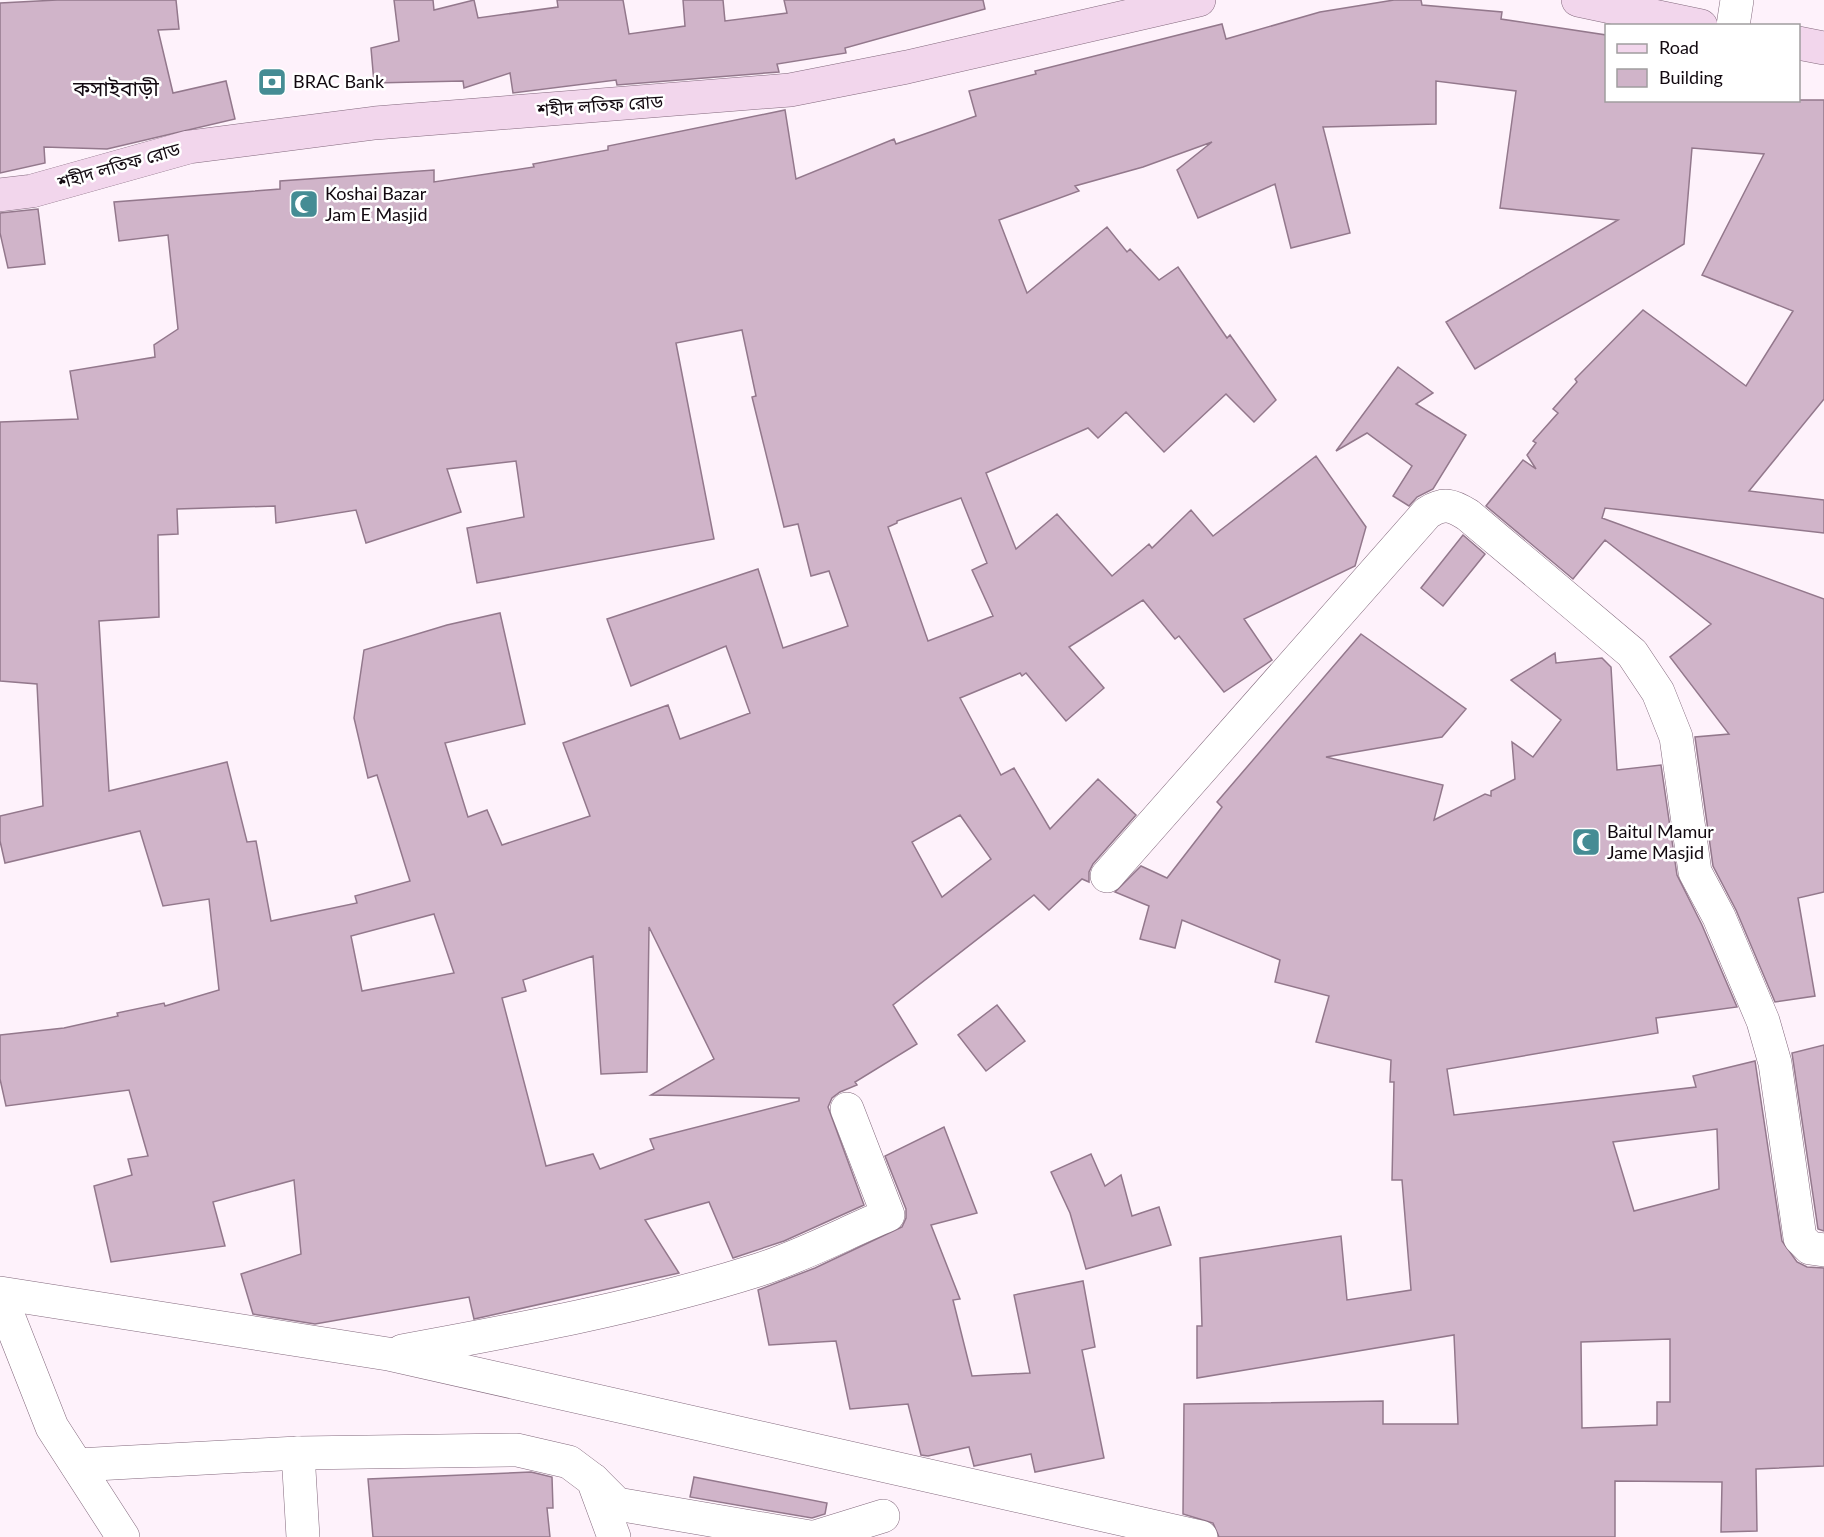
<svg xmlns="http://www.w3.org/2000/svg" width="1824" height="1537" font-family="Lato,'Noto Sans Bengali',sans-serif">
<style>
.building{fill:#d0b4c9;stroke:#93788c;stroke-width:1.5;fill-rule:evenodd}
.lines{fill:none;stroke-linecap:round;stroke-linejoin:round}
.street-casing{stroke:#83697d;stroke-width:34}
.secondary-casing{stroke:#83697d;stroke-width:34}
.street{stroke:#fff;stroke-width:33}
.secondary{stroke:#f2d6ec;stroke-width:33}
.labels{text-anchor:middle;stroke-width:5;stroke-linejoin:round;paint-order:stroke}
.poi-label{font-size:18px;fill:#120910;stroke:#fff;text-anchor:start}
.street-label{font-size:18px;fill:#120910;stroke:#fff}
.quarter-label{font-size:21px;fill:#120910;stroke:#fff}
</style>
<rect width="100%" height="100%" fill="#fef2fb"/>
<g class="building">
<path d="M57 0H176L179 29 158 30 173 93 226 81 235 119 107 149 44 147 45 163 0 173V3Z"/>
<path d="M394 0H433L434 10 474 0 478 18 558 7 557 0H623L629 34 685 26 683 0H723L725 21 787 13 784 0H983L985 9 845 48 846 53 777 64 779 72 617 85 616 80 513 93 510 73 464 88 463 81 374 83 371 48 399 41Z"/>
<path d="M1394 0H1421L1422 5 1502 12 1501 19 1606 35V100H1824V399L1749 491 1824 500V533L1605 508 1602 518 1824 599V892L1798 898 1815 996 1775 1002 1736 910 1713 866 1695 737 1729 734 1670 657 1711 624 1605 540 1573 579 1486 506 1523 460 1536 469 1527 455 1536 443 1533 441 1558 413 1553 409 1577 382 1575 379 1643 310 1746 386 1793 311 1702 275 1764 154 1692 148 1684 244 1475 369 1446 322 1618 220 1500 208 1516 91 1436 81V124L1323 127 1350 233 1291 248 1275 184 1198 218 1177 170 1212 142 1143 167 1075 186 1079 191 999 220 1027 293 1107 227 1127 252 1130 249 1159 280 1178 267 1227 338 1230 335 1276 400 1254 422 1226 394 1164 452 1126 412 1098 438 1088 428 986 473 1016 549 1057 514 1112 576 1149 544 1152 548 1191 510 1213 536 1316 456 1366 527 1355 566 1244 619 1272 660 1224 692 1179 636 1175 639 1143 600 1069 647 1104 688 1066 721 1026 673 1022 676 1020 673 960 698 1001 775 1014 768 1050 829 1098 779 1136 815 1093 864 1089 872V882L1082 879 1049 910 1034 895 893 1005 917 1044 855 1082 857 1085 840 1092 832 1098 828 1107 864 1205 784 1241 733 1258 709 1202 645 1220 679 1273 474 1319 469 1297 315 1324 253 1314 241 1274 301 1254 294 1180 213 1202 225 1246 111 1262 94 1186 132 1175 128 1159 148 1156 129 1090 6 1106 0 1079V1035L64 1028 118 1016 117 1013 164 1003 165 1006 219 990 209 899 163 906 140 831 5 863 0 841V816L43 806 37 684 0 681V422L78 419 70 371 155 357 154 345 178 329 168 235 119 241 114 202 280 189V181L434 170V182L534 167 533 164 608 150V146L785 110 796 179 894 139 896 144 976 116 969 91 1036 74 1035 71 1222 24 1226 39 1320 12ZM742 330 756 396 752 397 784 527 798 524 811 576 829 571 848 626 783 648 758 569 607 619 631 686 726 646 750 713 680 739 668 705 563 743 590 816 502 845 487 810 468 817 445 743 525 724 500 613 447 625 364 650 354 718 368 778 377 775 410 881 355 896 357 903 271 921 256 841 247 842 227 762 109 791 99 621 159 617 158 535 178 534 177 509 275 506 276 523 356 510 366 543 461 512 447 469 516 461 524 517 467 528 477 583 714 539 676 343ZM961 498 987 563 972 570 993 616 928 641 888 527 897 523V521ZM960 815 991 859 942 897 912 842ZM434 914 454 973 362 991 351 936ZM649 927 714 1059 651 1095 799 1098V1101L650 1139 654 1149 600 1169 593 1154 546 1166 502 998 526 991 523 980 593 956 601 1074 647 1072Z"/>
<path d="M38 209 45 264 8 268 0 233V213Z"/>
<path d="M1398 367 1433 393 1416 404 1466 435 1433 489 1417 497 1409 506 1393 496 1412 466 1367 433 1336 451Z"/>
<path d="M1463 535 1485 554 1443 606 1421 588Z"/>
<path d="M1361 634 1466 709 1442 737 1326 757 1443 785 1434 820 1485 794 1491 796V791L1515 779 1512 742 1533 757 1561 720 1511 680 1555 653 1556 663 1602 658 1611 667 1617 770 1661 765 1677 875 1702 925 1737 1007 1656 1018 1658 1033 1447 1069 1454 1115 1696 1087 1693 1076 1755 1061 1782 1241 1797 1262 1807 1267 1824 1268V1466L1756 1469 1757 1531 1721 1532 1722 1482 1615 1481V1537H1219L1213 1523 1183 1514 1184 1404 1383 1401V1424H1458L1454 1335 1197 1378V1326H1202L1200 1258 1341 1236 1347 1300 1411 1290 1402 1180H1392L1394 1082H1390L1391 1060 1316 1042 1329 996 1275 982 1280 960 1182 920 1175 948 1140 939 1149 906 1115 892 1141 866 1167 878 1222 807 1217 802ZM1717 1129 1719 1189 1634 1211 1613 1142ZM1670 1339V1402H1657V1425L1582 1428 1581 1342Z"/>
<path d="M997 1005 1025 1041 986 1071 958 1035Z"/>
<path d="M1824 1045V1231L1818 1229 1792 1053Z"/>
<path d="M944 1127 977 1213 931 1225 960 1299 953 1300 972 1376 1030 1373 1014 1295 1083 1281 1095 1347 1082 1350 1104 1458 1035 1472 1031 1454 974 1466 969 1447 928 1456 921 1455 908 1404 850 1409 836 1341 769 1345 758 1290 815 1268 902 1227 906 1218V1209L885 1156Z"/>
<path d="M1091 1154 1105 1186 1121 1175 1132 1216 1159 1207 1171 1245 1086 1269 1070 1213 1051 1172Z"/>
<path d="M531 1472 552 1477 553 1508H547L550 1537H373L368 1479Z"/>
<path d="M694 1477 827 1503 825 1514 812 1518 690 1497Z"/>
</g>
<g class="lines">
<g class="street-casing">
<g id="street">
<path d="M1733 26 1737 0"/>
<path d="M1107 876 1427 513C1444 502 1452 505 1468 515L1632 653 1658 692 1676 737 1695 872 1719 917 1763 1021 1775 1063 1800 1238 1810 1248 1824 1250"/>
<path d="M0 1293 388 1354 1201 1537"/>
<path d="M0 1295 52 1427 123 1537"/>
<path d="M402 1351C522 1329 641 1307 758 1270 802 1256 845 1233 888 1215L847 1109"/>
<path d="M298 1453 303 1537"/>
<path d="M77 1465 298 1453 517 1450 569 1462 593 1480 614 1537"/>
<path d="M593 1480 617 1504 810 1537"/>
<path d="M815 1537 883 1516"/>
</g>
</g>
<g class="secondary-casing">
<g id="secondary">
<path d="M1578 0 1701 26"/>
<path d="M1798 43 1824 48"/>
<path d="M0 195 32 191 189 147 375 123 790 90 907 67 1199 0"/>
</g>
</g>
<use href="#street" class="street"/>
<use href="#secondary" class="secondary"/>
</g>
<defs>
<g id="bank-square" transform="scale(1.5)"><rect x="-9" y="-9" width="18" height="18" rx="4" fill="#458c94" stroke="#fff"/><path d="M-6-4H6V4H-6ZM0-2.3a2.3 2.3 0 1 0 0 4.6a2.3 2.3 0 1 0 0-4.6Z" fill="#fff"/></g>
<g id="mosque-square" transform="scale(1.5)"><rect x="-9" y="-9" width="18" height="18" rx="4" fill="#458c94" stroke="#fff"/><path d="M3.5-4.9A6 6 0 1 0 3.5 4.9A5 5 0 1 1 3.5-4.9Z" fill="#fff"/></g>
</defs>
<g fill-rule="evenodd">
<use href="#bank-square" x="272" y="82"/>
<use href="#mosque-square" x="304" y="204"/>
<use href="#mosque-square" x="1586" y="842"/>
</g>
<g class="labels">
<g class="poi-label">
<text x="293" y="88">BRAC Bank</text>
<text x="325" y="200">Koshai Bazar<tspan x="325" dy="21">Jam E Masjid</tspan></text>
<text x="1607" y="838">Baitul Mamur<tspan x="1607" dy="21">Jame Masjid</tspan></text>
</g>
<g class="street-label">
<text transform="translate(600 106) rotate(-4)" y="6">শহীদ লতিফ রোড</text>
<text transform="translate(119 166) rotate(-16)" y="6">শহীদ লতিফ রোড</text>
</g>
<g class="quarter-label">
<text x="116" y="96">কসাইবাড়ী</text>
</g>
</g>
<rect x="1605" y="24" width="195" height="78" fill="#ffffff" stroke="#a09d9f" stroke-width="1.5"/>
<rect x="1617" y="44" width="30" height="9" fill="#f2d6ec" stroke="#a09d9f" stroke-width="1.5"/>
<text x="1659" y="54" font-size="18" fill="#120910">Road</text>
<rect x="1617" y="69" width="30" height="18" fill="#d0b4c9" stroke="#a09d9f" stroke-width="1.5"/>
<text x="1659" y="84" font-size="18" fill="#120910">Building</text>
</svg>
